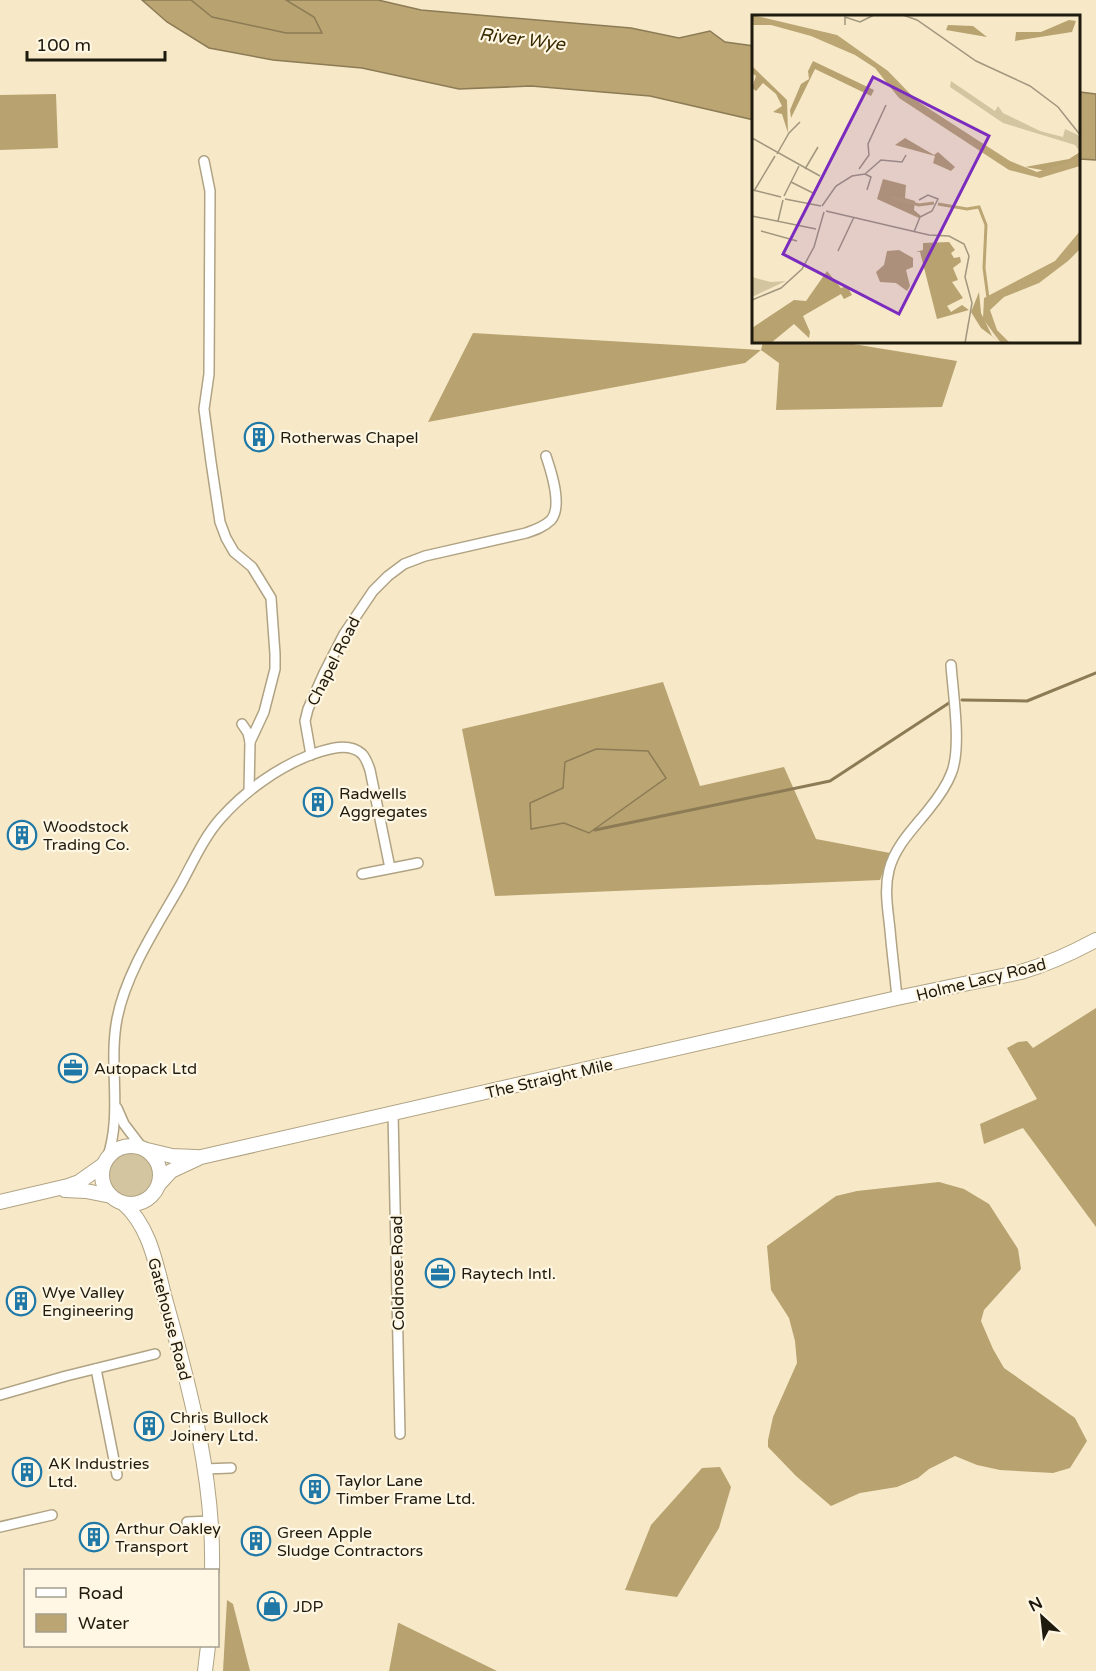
<svg xmlns="http://www.w3.org/2000/svg" width="1096" height="1671" font-family="'Varela Round',sans-serif">
<style>
.green{fill:#d4c5a1}
.forest{fill:#b7a270}
.water{fill:#baa573;stroke:#8c7b55;stroke-width:1.5}
.lines{fill:none;stroke-linecap:round;stroke-linejoin:round}
.stream{stroke:#8c7b55;stroke-width:3}
.street-casing{stroke:#b0a383;stroke-width:12}
.secondary-casing{stroke:#b0a383;stroke-width:16}
.street{stroke:#fff;stroke-width:9}
.secondary{stroke:#fff;stroke-width:14}
.labels{text-anchor:middle;stroke-width:4.5;stroke-linejoin:round;paint-order:stroke}
.poi-label{font-size:16px;fill:#1f1a0e;stroke:#fff7e3;text-anchor:start}
.street-label{font-size:16px;fill:#1f1a0e;stroke:#fff7e3}
.water-label{font-size:18px;font-style:italic;fill:#382900;stroke:#fff7e3}
.inset-river{fill:none;stroke:#baa573;stroke-width:3}
.inset-road{fill:none;stroke:#a1967e;stroke-width:1.5}
.view{fill:#7b2cbf;fill-opacity:0.15;stroke:#7b2cbf;stroke-width:3}
.inset-edge{fill:none;stroke:#1f1a0e;stroke-width:3}
</style>
<rect width="100%" height="100%" fill="#f7e9c8"/>
<circle class="green" cx="131" cy="1175" r="22"/>
<g class="forest">
<path d="M191 0H286L314 17 323 33H286L212 17Z"/>
<path d="M56 94 58 148 0 150V95Z"/>
<path d="M473 333 761 350 763 342H841L957 361 942 407 776 410 779 363 761 350 745 363 428 422Z"/>
<path d="M663 682 700 786 784 767 816 839 890 853 880 880 495 896 462 729Z"/>
<path d="M1096 1008V1227L1023 1128 984 1144 980 1124 1037 1099 1007 1048 1018 1042 1027 1041 1033 1048Z"/>
<path d="M939 1182 964 1189 989 1204 1018 1249 1021 1269 984 1310 981 1321 993 1349 1004 1368 1075 1418 1087 1441 1070 1468 1053 1473 1000 1470 977 1465 955 1456 929 1469 918 1478 897 1487 860 1493 831 1506 796 1476 768 1447V1440L773 1417 797 1363 795 1341 789 1318 771 1290 767 1246 836 1196 857 1191Z"/>
<path d="M720 1467 731 1487 719 1528 677 1597 625 1590 651 1525 702 1468Z"/>
<path d="M227 1600 233 1604 250 1671H223Z"/>
<path d="M398 1623H399L497 1671H389Z"/>
</g>
<g class="water">
<path d="M142 0H191L212 17 286 33H322L314 17 286 0H378L421 10 631 28 679 38 710 31 725 42 754 46V120L650 96 531 86 459 89 362 68 273 60 209 48 167 22Z"/>
<path d="M1080 92 1096 94V160L1080 159Z"/>
<path d="M596 749 648 751 666 778 589 833 564 823 531 829 530 803 563 788 565 762Z"/>
</g>
<g class="lines">
<g class="stream">
<path d="M962 700 1027 701 1096 673"/>
<path d="M595 830 830 781 952 701"/>
</g>
<g class="street-casing">
<g id="street">
<path d="M204 161 210 191 209 374 204 409 211 462 220 522 226 538 234 552 252 567 271 598 275 654V669L264 712 250 742"/>
<path d="M242 724 248 733 250 742 249 791"/>
<path d="M311 755 305 721 308 709 324 673 344 634 373 591 388 576 404 564 425 556 526 533C535 530 544 527 551 520 563 506 551 471 546 456"/>
<path d="M362 874 418 863"/>
<path d="M897 998C895 976 892 953 890 930 888 910 884 890 889 870 895 846 914 828 929 809 937 799 946 787 951 774 962 749 953 694 951 665"/>
<path d="M117 1108 124 1124 143 1149"/>
<path d="M393 1113 400 1434"/>
<path d="M107 1159C123 1113 108 1066 117 1019 126 972 158 925 181 884 193 862 204 837 221 818 245 791 277 768 310 755 325 750 348 741 362 754 366 758 368 764 370 770L390 868"/>
<path d="M96 1369 117 1475"/>
<path d="M0 1395 66 1376 155 1354"/>
<path d="M205 1469 231 1468"/>
<path d="M187 1522 211 1521"/>
<path d="M0 1527 52 1515"/>
</g>
</g>
<g class="secondary-casing">
<g id="secondary">
<circle cx="131" cy="1175" r="29"/>
<path d="M147 1150 172 1156 196 1157"/>
<path d="M159 1184 171 1171 201 1157 897 998 1021 972C1048 964 1072 953 1096 940"/>
<path d="M65 1190 86 1191 111 1196"/>
<path d="M0 1202 68 1186 79 1182 103 1165"/>
<path d="M123 1203C152 1228 157 1271 167 1306 191 1392 214 1481 212 1570"/>
<path d="M205 1671 208 1646"/>
</g>
</g>
<use href="#street" class="street"/>
<use href="#secondary" class="secondary"/>
</g>
<defs>
<g id="building-ring" transform="scale(1.5)"><circle r="9.5" fill="#fff7e3" stroke="#2078a7" stroke-width="1.5"/><path d="M-4-6H4V6H1V3H-1V6H-4ZM-2.5-4.3h1.7v1.8h-1.7ZM.8-4.3h1.7v1.8H.8ZM-2.5-1h1.7V.8h-1.7ZM.8-1h1.7V.8H.8Z" fill="#2078a7"/></g>
<g id="office-ring" transform="scale(1.5)"><circle r="9.5" fill="#fff7e3" stroke="#2078a7" stroke-width="1.5"/><path d="M-6-3h4V-5.5h4V-3h4V5H-6ZM-1-4.5V-3h2v-1.5ZM-6 0V1H6V0Z" fill="#2078a7"/></g>
<g id="shop-ring" transform="scale(1.5)"><circle r="9.5" fill="#fff7e3" stroke="#2078a7" stroke-width="1.5"/><path d="M-5-2.5h2.3a2.7 3.5 0 0 1 5.4 0H5L5.5 6h-11ZM-1.5-2.5h3a1.5 2.3 0 0 0-3 0Z" fill="#2078a7"/></g>
</defs>
<g fill-rule="evenodd">
<use href="#building-ring" x="259" y="437"/>
<use href="#building-ring" x="318" y="802"/>
<use href="#building-ring" x="22" y="835"/>
<use href="#office-ring" x="73" y="1068"/>
<use href="#office-ring" x="440" y="1273"/>
<use href="#building-ring" x="21" y="1301"/>
<use href="#building-ring" x="149" y="1426"/>
<use href="#building-ring" x="27" y="1472"/>
<use href="#building-ring" x="315" y="1489"/>
<use href="#building-ring" x="94" y="1537"/>
<use href="#building-ring" x="256" y="1541"/>
<use href="#shop-ring" x="272" y="1606"/>
</g>
<g class="labels">
<g class="poi-label">
<text x="280" y="443">Rotherwas Chapel</text>
<text x="339" y="799">Radwells<tspan x="339" dy="18">Aggregates</tspan></text>
<text x="43" y="832">Woodstock<tspan x="43" dy="18">Trading Co.</tspan></text>
<text x="94" y="1074">Autopack Ltd</text>
<text x="461" y="1279">Raytech Intl.</text>
<text x="42" y="1298">Wye Valley<tspan x="42" dy="18">Engineering</tspan></text>
<text x="170" y="1423">Chris Bullock<tspan x="170" dy="18">Joinery Ltd.</tspan></text>
<text x="48" y="1469">AK Industries<tspan x="48" dy="18">Ltd.</tspan></text>
<text x="336" y="1486">Taylor Lane<tspan x="336" dy="18">Timber Frame Ltd.</tspan></text>
<text x="115" y="1534">Arthur Oakley<tspan x="115" dy="18">Transport</tspan></text>
<text x="277" y="1538">Green Apple<tspan x="277" dy="18">Sludge Contractors</tspan></text>
<text x="293" y="1612">JDP</text>
</g>
<g class="street-label">
<text transform="translate(333 661) rotate(-63)" y="6">Chapel Road</text>
<text transform="translate(981 979) rotate(-14)" y="6">Holme Lacy Road</text>
<text transform="translate(549 1078) rotate(-13)" y="6">The Straight Mile</text>
<text transform="translate(397 1273) rotate(-91)" y="6">Coldnose Road</text>
<text transform="translate(170 1319) rotate(75)" y="6">Gatehouse Road</text>
</g>
<g class="water-label">
<text transform="translate(522 39) rotate(7)" y="6">River Wye</text>
</g>
</g>
<g transform="translate(752 15)">
<rect width="328" height="328" fill="#f7e9c8"/>
<path d="M199 66 243 96 246 91 251 98 288 116 311 122 313 114 324 119 328 122V137L323 130 251 108 198 72ZM0 262 19 267 34 266 0 282Z" fill="#d4c5a1"/>
<path d="M317 5 324 6 320 17 263 26 264 17H289ZM196 10 221 11 235 22 194 15ZM61 46 122 75 119 81 63 54 39 103 38 95 49 69 57 64 56 56ZM0 51 35 85 36 118 30 99 21 97 30 91 24 79 11 68 4 76 0 73 4 61 0 58ZM153 123 182 140 186 137 203 152 199 156 181 148 183 141 143 130ZM328 137V143L296 156 273 152 317 144ZM131 164 154 170 153 183 163 186 162 195 169 201 167 203 125 184ZM197 227 203 235 199 238 202 243 208 242 209 247 201 253 206 265 200 267 211 283 195 291 199 297 210 290 217 295 185 304 168 237H164L171 235V228ZM147 235 161 243V252L154 255 158 271 155 276 144 268 128 267 124 257 132 250 135 236ZM75 256 89 273 95 271 100 280 92 284 89 279 51 301 58 317 57 323 42 309 19 328H0V313L42 285 54 286ZM227 277 229 298 240 321 249 328 229 313 219 297Z" fill="#b7a270"/>
<path d="M0 0 85 20 136 56 165 86 258 146 285 157 328 143V151L288 163 257 155 147 83 123 53 103 40 59 21 19 10H0ZM328 216V234L316 246 287 268 252 282 238 295 245 315 258 328H249L231 304 232 283 303 246Z" fill="#baa573"/>
<path class="inset-river" d="M139 182 167 190 182 188M186 189 215 194 227 192 234 210 232 253 236 283"/>
<path class="inset-road" d="M151 0 165 5 224 46 278 71 306 92 329 121M93 10V2L108 7 122 0M0 123 68 161M25 139 37 118 48 107M53 154 66 132M107 154 117 140 116 129 134 90M113 159 129 145 150 147 154 140M113 159 119 162 115 175M39 167 63 179M1 175 29 182M2 176 23 141M32 181 47 151M33 184 69 191M70 191 84 171 100 161 113 159M74 196 177 220 197 221 212 229 217 241 213 262 220 288 213 328M0 201 64 214M26 206 31 185M9 216 45 226M162 217 168 202 180 196 186 184 176 180 167 185M86 236 102 202M0 285 29 273 50 254 62 232 72 197"/>
<path class="view" d="M121 62 237 121 147 299 31 239Z"/>
<rect width="328" height="328" class="inset-edge"/>
</g>
<rect x="24" y="1569" width="195" height="78" fill="#fff7e3" stroke="#a59f8e" stroke-width="1.5"/>
<rect x="36" y="1588" width="30" height="9" fill="#ffffff" stroke="#a59f8e" stroke-width="1.5"/>
<text x="78" y="1599" font-size="18" fill="#1f1a0e">Road</text>
<rect x="36" y="1614" width="30" height="18" fill="#baa573" stroke="#a59f8e" stroke-width="1.5"/>
<text x="78" y="1629" font-size="18" fill="#1f1a0e">Water</text>
<g transform="translate(1042 1617) rotate(333)" stroke="#fff7e3" stroke-width="4.5" paint-order="stroke">
<path d="M0-4.5L10 22L0 15L-10 22Z" fill="#1f1a0e"/>
<text y="-9" font-size="16" font-weight="bold" text-anchor="middle" fill="#1f1a0e">N</text>
</g>
<path d="M27 51v9h138v-9" fill="none" stroke="#1f1a0e" stroke-width="3"/>
<text x="36" y="51" font-size="18" fill="#1f1a0e" stroke="#fff7e3" stroke-width="4.5" paint-order="stroke">100 m</text>
</svg>
